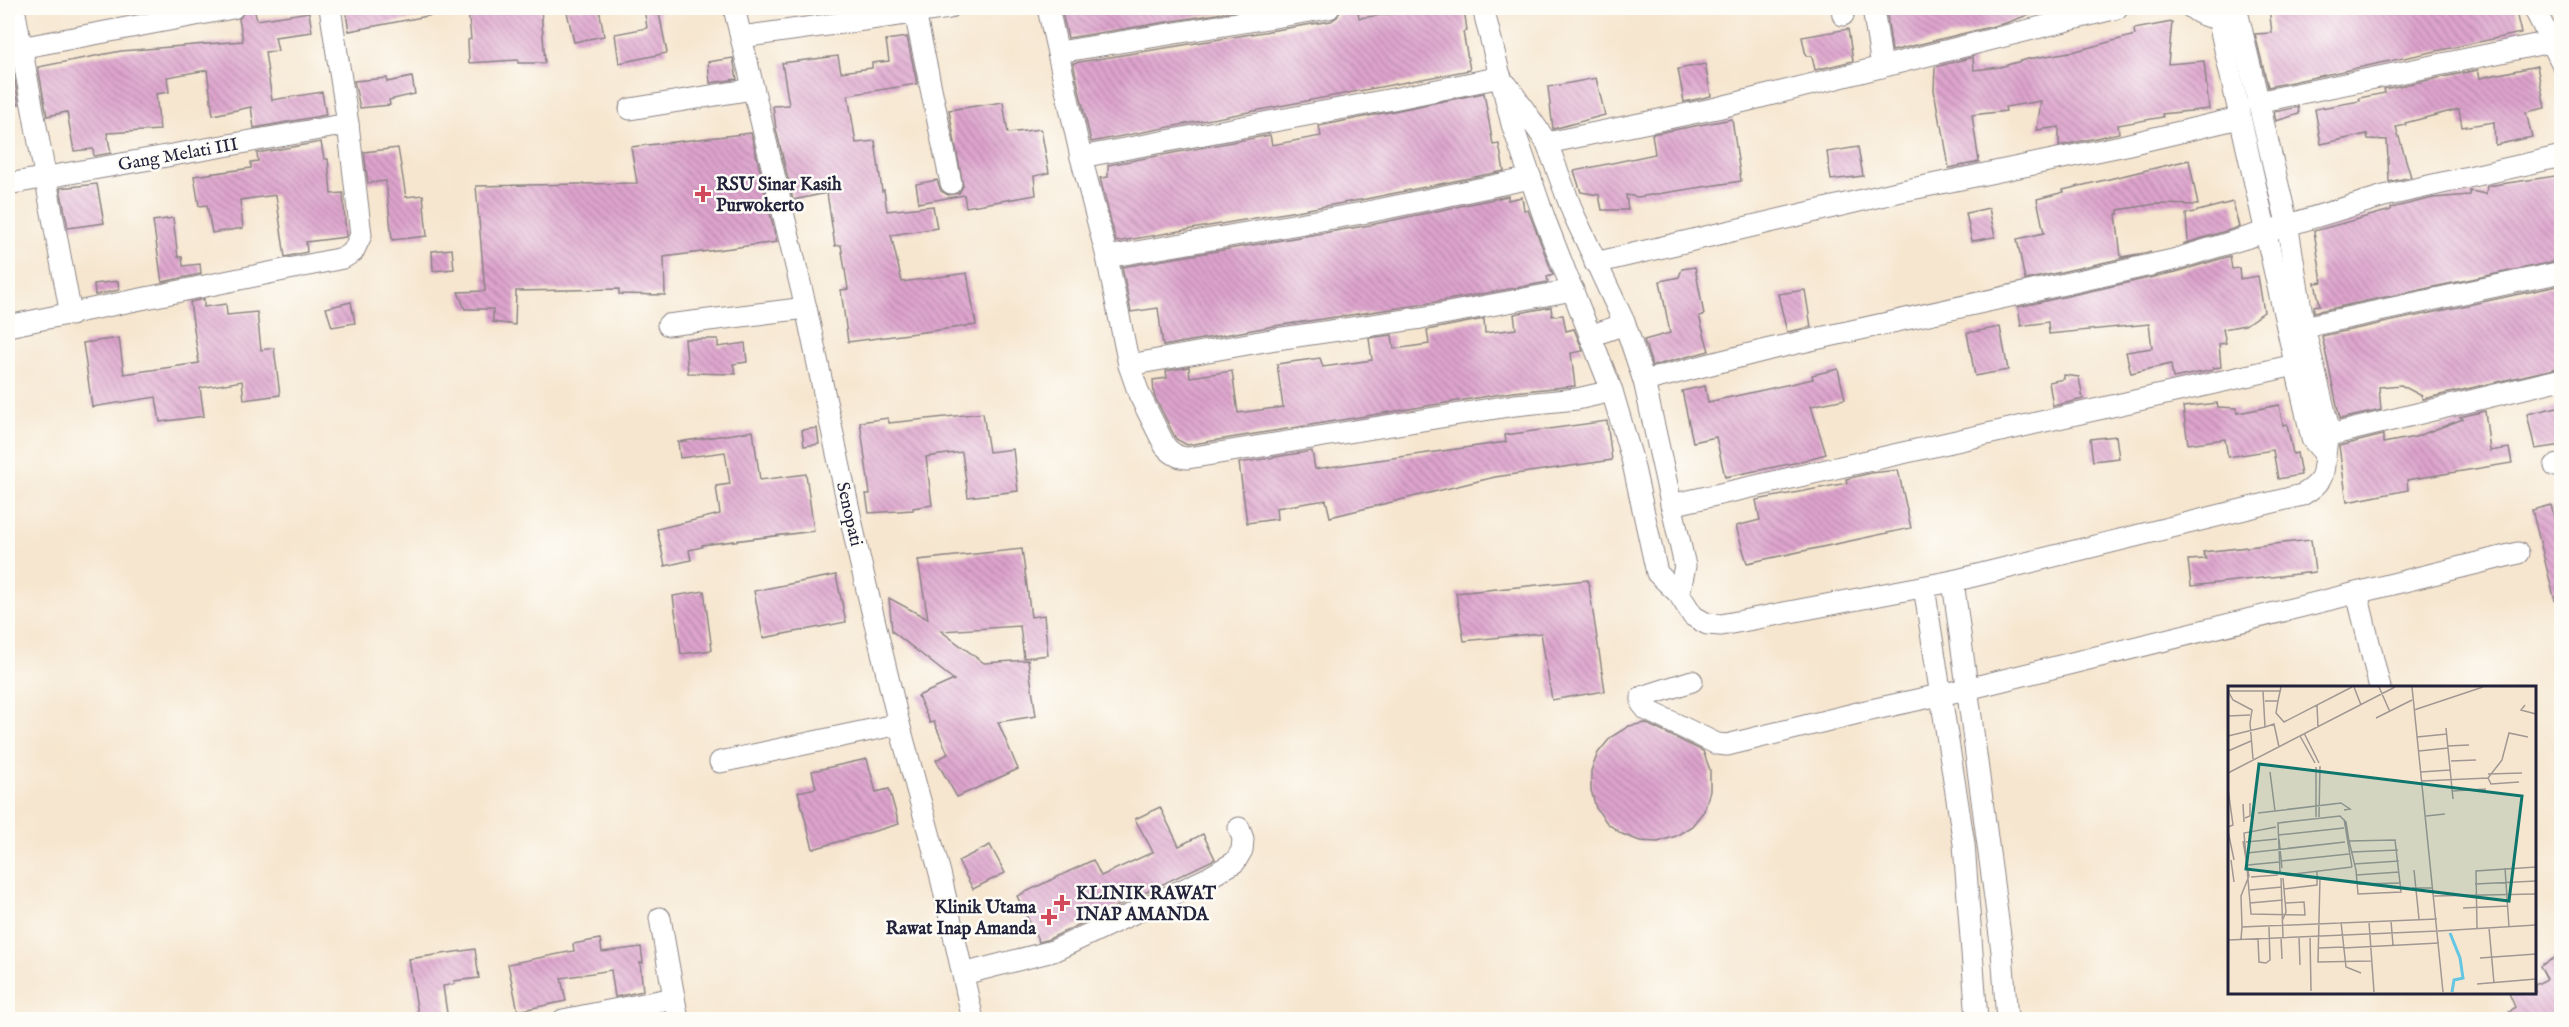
<svg xmlns="http://www.w3.org/2000/svg" width="2569" height="1027" font-family="'IM FELL English',serif">
<style>
.building{fill:url(#building-back-hatch)}
.lines{fill:none;stroke-linecap:round;stroke-linejoin:round}
.minor-casing{stroke:#8c8485;stroke-width:23}
.minor{stroke:#fff;stroke-width:21}
.poi-dot{fill:#d1495b;stroke:#fdfcf7;stroke-width:2}
.labels{text-anchor:middle;stroke-width:5;stroke-linejoin:round;paint-order:stroke}
.street-label{font-size:18px;fill:#22223b;stroke:#fdfcf7}
.poi-label{font-size:18px;font-weight:bold;fill:#22223b;stroke:#fdfcf7;text-anchor:start}
.inset-river{fill:none;stroke:#64c6e2;stroke-width:3}
.inset-road{fill:none;stroke:#a19894;stroke-width:1.5}
.view{fill:#0f766e;fill-opacity:0.15;stroke:#0f766e;stroke-width:3}
.inset-edge{fill:none;stroke:#22223b;stroke-width:3}
</style>
<defs>
<pattern id="building-back-hatch" width="6" height="6" patternUnits="userSpaceOnUse" patternTransform="scale(1.5)"><rect width="6" height="6" fill="#dea4cd"/><path d="M-1 5l2 2M0 0l6 6M5-1l2 2" fill="none" stroke="#b485a8"/></pattern>
</defs>
<rect width="100%" height="100%" fill="#fdfcf7"/>
<filter id="ink" filterUnits="userSpaceOnUse"><feTurbulence type="fractalNoise" baseFrequency=".0167" numOctaves="2"/><feDisplacementMap in="SourceGraphic" scale="12" xChannelSelector="R" yChannelSelector="G"/><feConvolveMatrix kernelMatrix="1 2 1 2 8 2 1 2 1" color-interpolation-filters="sRGB"/></filter>
<filter id="wash" filterUnits="userSpaceOnUse"><feTurbulence type="fractalNoise" baseFrequency=".008" numOctaves="4" result="noise"/><feDisplacementMap in="SourceGraphic" scale="24" xChannelSelector="R" yChannelSelector="G"/><feGaussianBlur stdDeviation="1.35" result="paint"/><feColorMatrix in="noise" values="0 0 0 0 0 0 0 0 0 0 0 0 0 0 0 0 0 1.4 0 .05"/><feComposite in="paint" operator="in"/></filter>
<g filter="url(#wash)">
<rect width="100%" height="100%" fill="#f6e6cf"/>
<g id="blocks">
<g class="building">
<path d="M345 8H432L433 15 349 31Z"/>
<path d="M522 8H541L545 63H518V60L469 63 468 40 471 39 468 9Z"/>
<path d="M566 8H599L604 36 574 42Z"/>
<path d="M644 8H658L667 53 619 63 615 34 647 28Z"/>
<path d="M1061 8H1253L1068 38Z"/>
<path d="M1342 8H1354V11H1358L1359 18 1437 8H1464L1467 31 1463 32 1470 70 1091 142 1073 63 1331 21 1337 17Z"/>
<path d="M1886 8H2042V10L2006 23 1892 51Z"/>
<path d="M2269 8H2515L2521 33 2268 87 2255 34 2272 33Z"/>
<path d="M254 9 257 20 309 12 312 32 275 37 278 51 265 52 272 100 322 92 326 115 254 128 251 107 213 115 207 70 167 77 169 92 156 94 160 130 107 133 111 153 94 156 93 149 74 151 67 112 47 116 38 67 121 51 243 41 239 19 245 10Z"/>
<path d="M2172 22 2168 64 2204 61 2209 109 2162 114 2163 117 2118 125 2119 133 2059 146V127L2037 130 2041 101 2005 107 2006 111 1972 115 1979 162 1949 168 1942 125H1940L1934 90 1935 67 1973 57 1974 70 2000 67 2028 59 2076 51 2135 35 2134 29Z"/>
<path d="M1848 29 1853 61 1815 70 1812 56H1806L1802 37Z"/>
<path d="M907 37 917 84 848 95 856 143 875 141 882 191 884 190 887 211 933 206 937 228 891 235 902 282 967 273 976 325 848 342 841 290 848 289 841 245 835 246 827 193 793 200 776 129 773 106 789 105 782 63 838 56 841 72 872 68V63L889 61 886 40Z"/>
<path d="M733 58 737 79 710 83 708 62Z"/>
<path d="M1705 64 1711 96 1684 102 1678 69Z"/>
<path d="M2537 66 2545 108 2526 112 2532 137 2495 145 2494 122 2462 127 2459 109 2405 123 2406 125 2396 127 2411 177 2389 182 2387 140 2368 139 2367 134 2321 144 2315 109 2360 101 2359 98 2385 93 2384 89 2478 70 2480 78Z"/>
<path d="M14 76 19 104 8 105V77Z"/>
<path d="M412 77 415 94 389 100 390 105 360 108 354 81 387 78V82Z"/>
<path d="M1596 78 1605 115 1553 129 1548 87Z"/>
<path d="M1484 93 1493 145 1499 144 1504 171 1366 199 1116 242 1100 178 1108 177V165L1270 135 1272 145 1321 136 1319 126Z"/>
<path d="M1003 102 1008 133 1041 129 1049 173 1034 176 1036 195 966 207 964 195 919 203 916 184 937 180 941 191 948 195 959 193 963 186 949 110Z"/>
<path d="M2298 107 2299 114 2276 121 2274 112Z"/>
<path d="M1732 119 1741 181 1638 197 1626 195 1628 210H1602L1599 195 1581 192 1574 171 1655 154 1652 134Z"/>
<path d="M751 133 777 242 664 257 665 295 619 294V289L516 291 515 325 493 322V309H465L458 292 485 291 476 186 637 183 631 147Z"/>
<path d="M321 142 324 159H328L331 194 343 193 346 237 306 242 307 252 285 257 276 195 240 200 243 228 212 233 207 205 199 206 194 176 251 168V162L258 161 257 153Z"/>
<path d="M1858 147 1863 176 1831 180 1827 152Z"/>
<path d="M398 148 406 197 423 195 427 236 392 240 386 181 368 183 364 152Z"/>
<path d="M2189 160 2198 205 2156 204 2118 210V214H2116L2121 257 2151 252 2025 280 2017 239 2044 233 2037 199 2064 192 2063 190Z"/>
<path d="M2562 175V206L2556 207 2562 260 2314 312V306L2320 305 2315 283 2322 282 2314 231 2391 210V208L2433 198 2470 195V191L2486 194 2487 186Z"/>
<path d="M97 184 104 223 68 228 60 188Z"/>
<path d="M1508 196V200L1522 197 1524 210H1528L1553 275 1547 277 1548 282 1419 305 1274 326 1163 346 1158 308 1131 312 1122 267 1370 225Z"/>
<path d="M2233 202 2239 227 2183 244 2188 242 2186 214Z"/>
<path d="M1989 208 1995 237 1972 241 1966 213Z"/>
<path d="M173 218 178 257H182L183 266 200 264 201 274 162 282 153 221Z"/>
<path d="M452 249 454 269 433 271 432 251Z"/>
<path d="M2230 256 2232 269 2239 268 2240 279 2258 276 2264 312 2245 325 2223 329 2226 343 2219 344 2221 367 2213 368V370L2173 378 2171 364 2131 373 2126 352 2152 348 2149 324 2049 334 2048 322 2021 326 2018 307 2176 272Z"/>
<path d="M1695 267 1704 315 1699 316 1709 351 1652 366 1644 340 1670 333 1660 281 1679 277 1682 269Z"/>
<path d="M118 281 119 290 95 295 94 284Z"/>
<path d="M2562 285V314L2556 315 2562 339V367L2423 399 2422 396 2401 385 2379 387 2381 410 2340 419 2322 336Z"/>
<path d="M1805 290 1811 327 1787 332 1778 294Z"/>
<path d="M204 299V307L226 304 227 315 257 312 261 350 274 348 280 395 244 400 242 381 200 388 204 416 160 422 156 397 92 407 83 343 119 338 124 374 199 363 190 302Z"/>
<path d="M351 302 355 323 332 327 326 308Z"/>
<path d="M1551 307 1552 316 1563 315 1566 331 1574 329 1583 351 1571 353 1575 386 1513 392 1187 445 1176 439 1154 395 1153 380 1167 378 1166 371 1189 367 1190 377 1232 371 1238 413 1283 407 1277 364 1320 358 1323 367 1372 360 1369 338 1392 335 1394 349 1429 344 1427 330 1484 319 1485 333 1516 329 1514 314Z"/>
<path d="M2000 327 2008 370 1975 376 1967 333Z"/>
<path d="M685 339H718V347L745 343 747 362 733 364 736 374 688 373Z"/>
<path d="M1838 369 1845 399 1811 406 1826 454 1794 463 1725 477 1716 437 1693 442 1682 391 1705 386 1708 402 1813 379 1812 375Z"/>
<path d="M2064 375 2079 377 2083 399 2053 406 2049 382 2064 379Z"/>
<path d="M2217 403 2218 407 2237 408 2238 413 2279 405 2283 425 2287 424 2293 454 2297 453 2301 475 2278 479 2273 450 2228 457 2225 439 2188 444 2183 407Z"/>
<path d="M2562 406V445L2535 449 2527 414Z"/>
<path d="M2485 411 2490 451 2509 448 2512 463 2407 480 2408 490 2347 502 2339 446 2383 435V443L2415 437 2463 419 2460 417Z"/>
<path d="M983 413 989 452 1013 449 1018 491 968 497 962 452 926 457 932 505 913 508V510L869 513 866 494H870L860 422 888 418 889 423Z"/>
<path d="M1607 421 1612 460 1495 477 1330 517 1326 500 1276 508 1277 519 1247 523 1239 463 1312 451 1315 469 1506 442 1505 435Z"/>
<path d="M817 428 819 444 804 446 802 430Z"/>
<path d="M753 431 760 480 806 474 814 531 702 545V547L689 550 691 560 665 566 657 529 720 514 716 486 730 484 725 452 680 458 678 442Z"/>
<path d="M2116 436 2119 458 2093 461 2090 439Z"/>
<path d="M1898 470 1911 528 1747 563 1736 526 1760 520 1756 500 1847 483 1846 479 1871 473Z"/>
<path d="M2551 505 2558 533H2562V600L2555 601 2532 510Z"/>
<path d="M2311 540 2315 572 2191 586 2188 560 2206 559 2203 552Z"/>
<path d="M1022 549 1031 617 1044 615 1048 655 1024 658 1020 626 941 631 984 663 1028 660 1036 716 998 722 1018 769 957 797 936 760 948 754 934 722 930 723 918 696 954 680 892 631 889 598 928 619 918 560Z"/>
<path d="M836 575 846 622 763 638 754 591Z"/>
<path d="M1588 580 1605 691 1552 700 1541 633 1464 641 1456 593Z"/>
<path d="M704 591 712 650 681 654 673 596Z"/>
<path d="M1645 723 1703 751 1710 770V791L1704 811 1692 826 1676 836 1658 842 1640 841 1622 834 1607 823 1596 808 1591 790V771L1598 753 1611 737 1629 726Z"/>
<path d="M867 759 876 792 889 789 899 824 813 849 798 792 816 788 812 771Z"/>
<path d="M1160 807 1179 846 1203 834 1215 859 1049 939 1039 942 1017 896 1093 860 1101 876 1153 852 1135 819Z"/>
<path d="M990 845 1005 873 973 889 958 861Z"/>
<path d="M600 939 602 952 641 947 643 963H640L643 991 615 997 611 970 561 978 566 1001 518 1011 508 964 574 951 573 944Z"/>
<path d="M475 949 479 978 454 981 455 984 443 986 448 1020H419L409 959Z"/>
<path d="M2562 954V1020H2501L2515 1007 2509 993H2535V985L2547 979 2540 966Z"/>
</g>
</g>
</g>
<g filter="url(#ink)">
<use href="#blocks" fill-opacity="0" stroke="#8c8485" stroke-width="1.5"/>
<g class="lines">
<g class="minor-casing">
<g id="minor">
<path d="M14 8 71 315"/>
<path d="M734 8 806 308 858 552 899 724 940 873 973 1020"/>
<path d="M914 8 951 183"/>
<path d="M1048 8 1081 157 1107 257 1129 365 1139 394 1165 446C1171 453 1179 458 1188 458L1515 405 1577 399 1612 391"/>
<path d="M1483 8 1512 124 1545 220 1612 391 1632 459 1657 573 1679 594 1693 616 1707 624 1721 625 1953 581 2302 495C2323 483 2323 477 2325 455 2326 443 2329 434 2327 421L2304 327 2287 223 2237 11"/>
<path d="M1842 8 1843 15"/>
<path d="M1873 8 1882 67"/>
<path d="M2192 8C2203 17 2215 20 2229 15"/>
<path d="M2534 8 2562 63"/>
<path d="M2218 18 2312 439 2325 454"/>
<path d="M741 37 949 8"/>
<path d="M9 50 233 8"/>
<path d="M1059 52 1329 8"/>
<path d="M1507 85 1547 143 1573 213 1625 324 1644 381 1685 566 1679 594"/>
<path d="M2257 102 2550 42"/>
<path d="M630 109 753 89"/>
<path d="M1547 143 1717 108 2117 8"/>
<path d="M1081 157 1393 99 1501 77"/>
<path d="M8 184 348 124"/>
<path d="M1107 257 1368 212 1531 178"/>
<path d="M1595 263 1897 192 2121 146 2239 118"/>
<path d="M668 325 806 308"/>
<path d="M8 326 343 258 353 252 361 235 348 124 330 8"/>
<path d="M2304 327 2562 272"/>
<path d="M1590 336 1625 324"/>
<path d="M1129 365 1276 339 1421 318 1573 290"/>
<path d="M1644 381 1770 349 2173 260 2384 196 2562 156"/>
<path d="M2317 438 2562 379"/>
<path d="M2555 466 2562 464"/>
<path d="M1671 505 2295 365"/>
<path d="M1953 581 2002 951 2007 1020"/>
<path d="M1924 587 1964 844 1977 1020"/>
<path d="M2357 593 2380 688"/>
<path d="M1692 681 1642 697V704L1647 710 1717 744 1727 745 1866 711 1967 689 2518 553"/>
<path d="M720 762 899 724"/>
<path d="M660 918 678 1020"/>
<path d="M963 974 1053 951 1206 879 1235 862 1242 850 1243 839 1239 828"/>
<path d="M563 1020 674 998"/>
</g>
</g>
<use href="#minor" class="minor"/>
</g>
</g>
<g class="poi-dot">
<path d="M700 185h6v6h6v6h-6v6h-6v-6h-6v-6h6z"/>
<path d="M1059 894h6v6h6v6h-6v6h-6v-6h-6v-6h6z"/>
<path d="M1046 908h6v6h6v6h-6v6h-6v-6h-6v-6h6z"/>
</g>
<g class="labels">
<g class="street-label">
<text transform="translate(178 154) rotate(-10)" y="6">Gang Melati III</text>
<text transform="translate(850 514) rotate(77)" y="6">Senopati</text>
</g>
<g class="poi-label">
<text x="716" y="190">RSU Sinar Kasih<tspan x="716" dy="21">Purwokerto</tspan></text>
<text x="1076" y="899">KLINIK RAWAT<tspan x="1076" dy="21">INAP AMANDA</tspan></text>
<text x="1036" y="913" text-anchor="end">Klinik Utama<tspan x="1036" dy="21">Rawat Inap Amanda</tspan></text>
</g>
</g>
<g transform="translate(2228 686)">
<rect width="308" height="308" fill="#f6e6cf"/>
<path class="inset-river" d="M222 247 232 272 235 292 226 294 224 306"/>
<path class="inset-road" d="M126 1 133 19M151 1 162 26M184 1 215 306M0 5 5 14 24 24 22 37 25 73M1 5H53M35 5 37 41 46 38 51 61M37 15H50L53 1M50 15 48 27 56 36 124 1M89 19 90 41M297 19 293 24 308 28M186 24 255 1M0 30 22 29M148 32 184 14M218 42 225 113M76 47 91 77M0 50 37 41M72 50 87 77M189 51 219 48M219 60 241 59M0 65 23 55M191 65 220 62M223 75 248 74M42 86 47 125M193 86 222 84M0 87 167 1M260 88 294 87M260 92 263 98 291 96M193 95 260 92 274 74 281 47 300 51M0 103 5 139 0 141M224 105 258 103M15 118 16 136M30 127 113 117 122 123 116 124M198 130 217 128M88 131V81M91 131 92 80M17 132 22 130V117M116 133 124 181M48 141 16 147 23 228 77 229 76 216 57 217M0 145 6 174M50 149 116 142M51 153 54 182M18 156 49 153M124 166 170 164M19 167 117 156M3 174 6 196M53 175 121 168M126 178 171 175M20 179 51 176M277 182 281 241M186 184 191 233M52 186 50 137 112 130 118 136 121 155 128 184 130 208 173 206 167 154 121 155M57 189 124 181M128 189 171 186M23 191 50 189M92 191 90 276 143 275M53 192 55 251M130 198 173 197M247 198 308 195M184 202H205M56 203 89 199V185M22 204 54 201M206 210 308 208M22 217 55 214M235 222 280 220M54 235 58 226 55 192M163 235 165 259M113 236 118 281 133 287M141 236 146 306M14 241 13 210 21 190 15 155M249 242 248 185 308 181M261 242 266 297M210 245 308 239M82 250 83 305M53 251 54 273M71 251 72 279M13 253 14 241 209 233M30 253 31 276 38 277 42 274 41 241M0 254 210 245M90 262 115 261M115 262 211 257M252 272 308 268M249 298 308 293"/>
<path class="view" d="M31 78 294 110 281 215 18 183Z"/>
<rect width="308" height="308" class="inset-edge"/>
</g>
<rect width="2569" height="1027" fill="none" stroke="#fdfcf7" stroke-width="30"/>
</svg>
